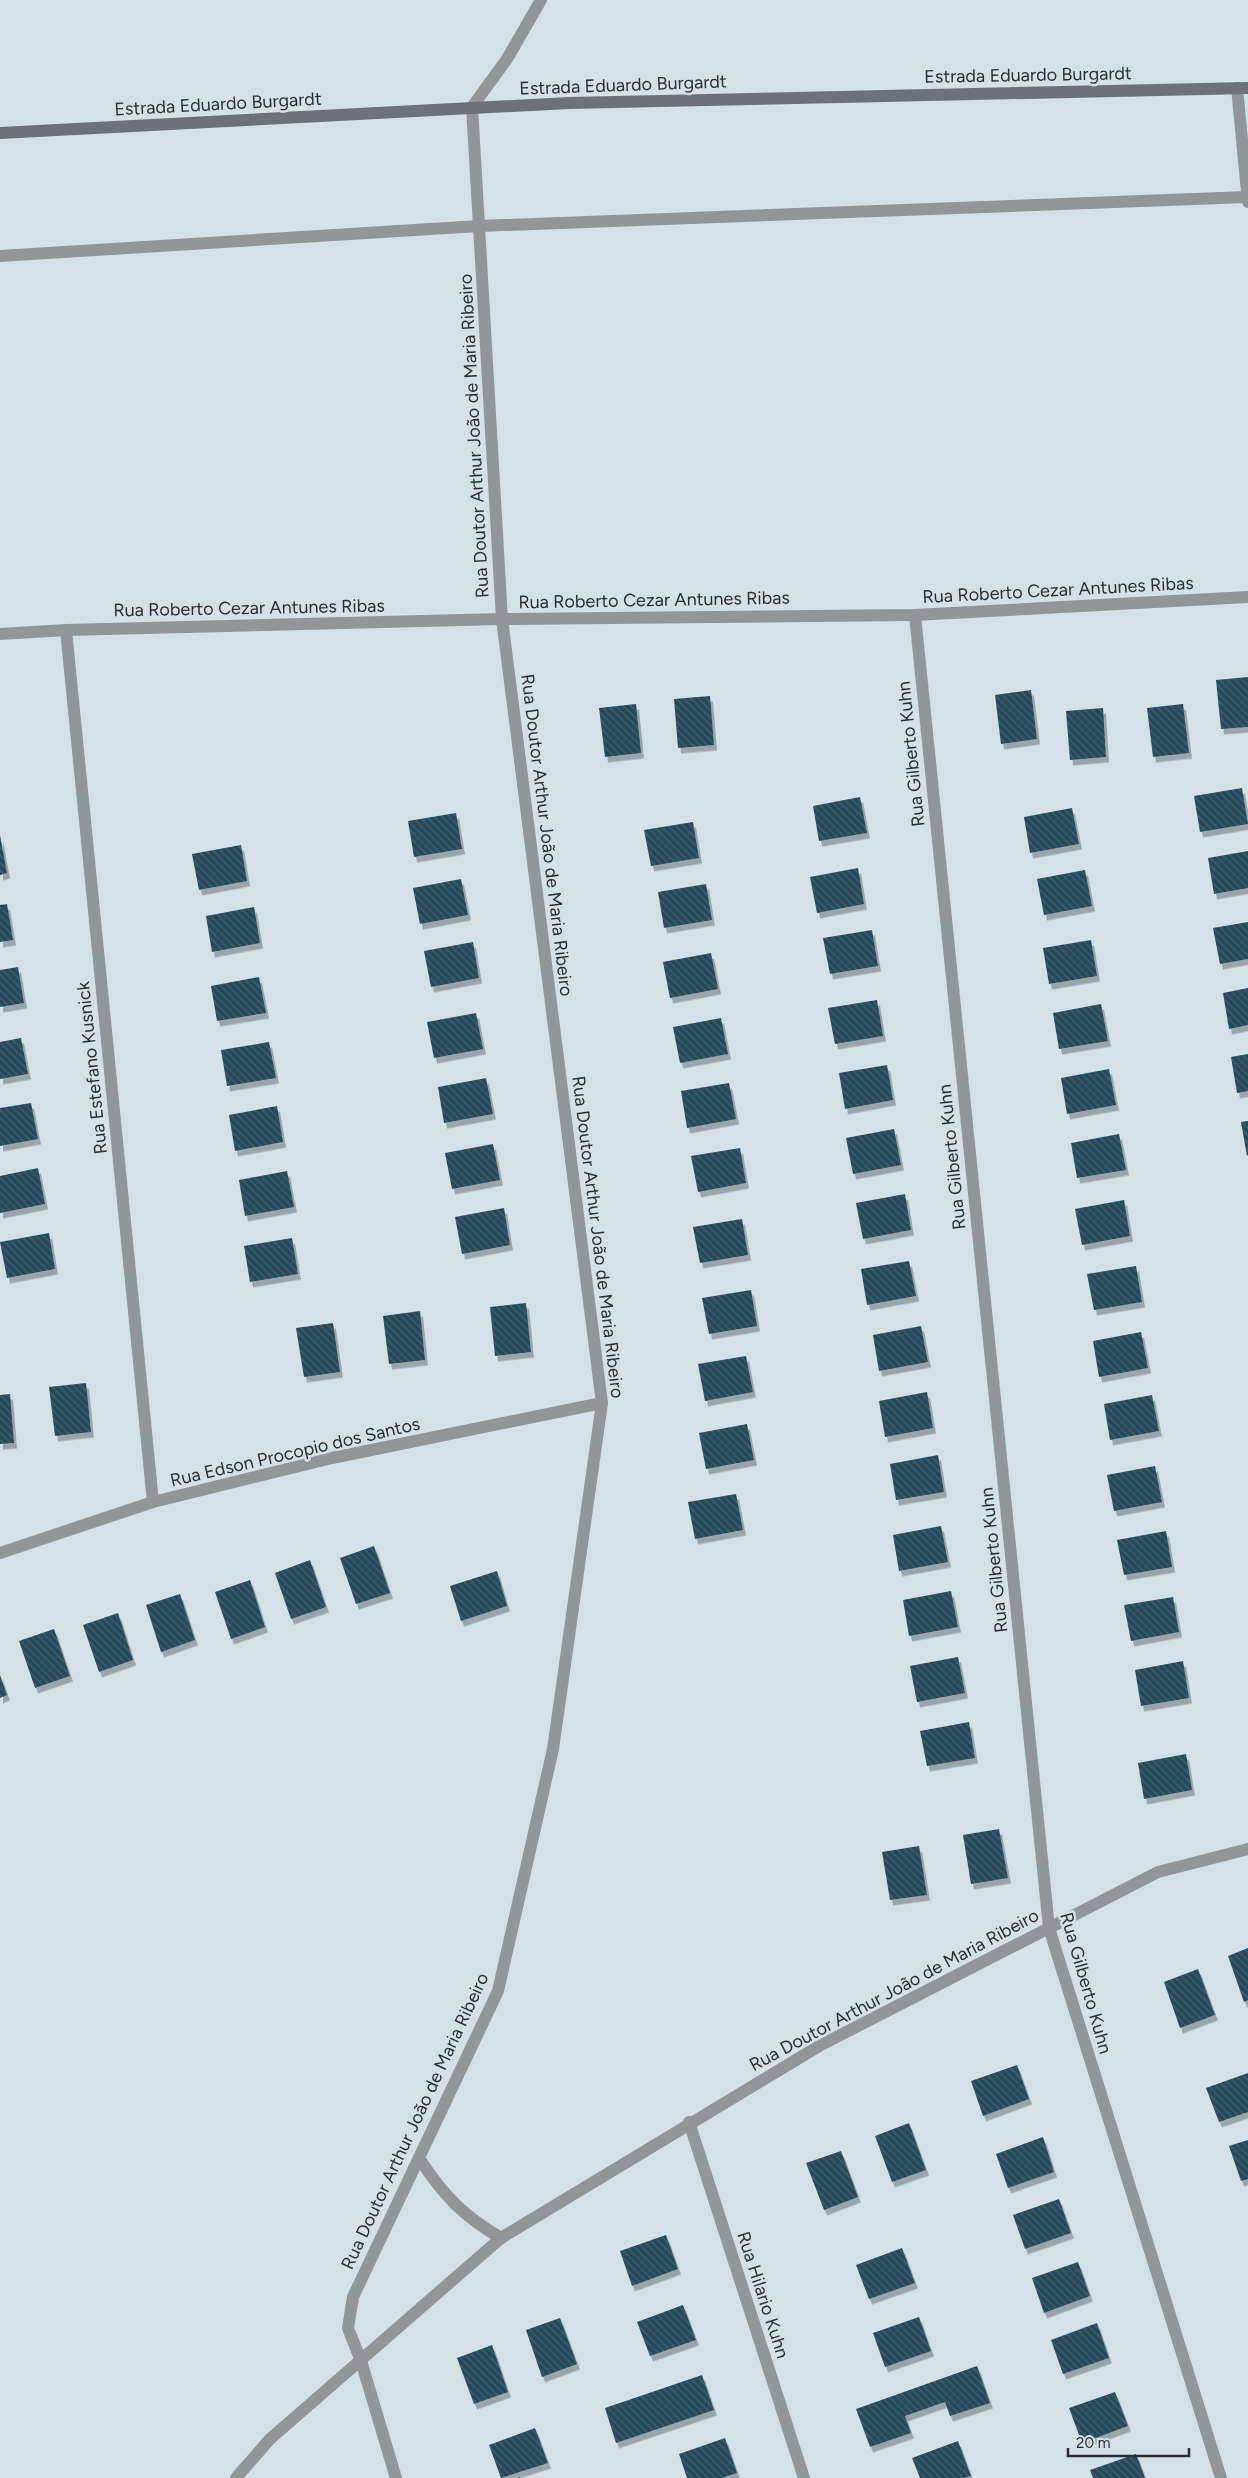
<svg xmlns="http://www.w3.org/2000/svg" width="1248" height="2478" font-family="Figtree,sans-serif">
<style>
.building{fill:url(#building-back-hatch);filter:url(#shadow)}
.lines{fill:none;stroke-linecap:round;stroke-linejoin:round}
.minor{stroke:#919698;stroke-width:12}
.tertiary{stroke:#919698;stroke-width:12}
.secondary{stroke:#6c7377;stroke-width:12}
.labels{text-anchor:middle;stroke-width:5;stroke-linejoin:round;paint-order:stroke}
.street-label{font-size:18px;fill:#2b2f32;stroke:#d4e1e7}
</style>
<defs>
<pattern id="building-back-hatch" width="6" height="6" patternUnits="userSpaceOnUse" patternTransform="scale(1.25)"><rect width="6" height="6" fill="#254a5b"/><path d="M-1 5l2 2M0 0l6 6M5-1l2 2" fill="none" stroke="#446270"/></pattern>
<filter id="shadow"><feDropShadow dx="3" dy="5.5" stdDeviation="0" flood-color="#0004"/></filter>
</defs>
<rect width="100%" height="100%" fill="#d4e1e7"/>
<g class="building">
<path d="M1248 677V727L1221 729 1216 680Z"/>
<path d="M1031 690 1037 739 1001 744 995 695Z"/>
<path d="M710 696 714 745 678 748 674 699Z"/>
<path d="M636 704 641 753 605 757 599 708Z"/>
<path d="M1183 704 1189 753 1153 757 1147 708Z"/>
<path d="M1103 708 1106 757 1070 760 1066 711Z"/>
<path d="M1242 788 1248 824 1200 832 1194 796Z"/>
<path d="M860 797 867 833 819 841 813 806Z"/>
<path d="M1072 808 1079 844 1030 853 1024 817Z"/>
<path d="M456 813 462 849 414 857 408 821Z"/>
<path d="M693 822 699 858 651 866 644 830Z"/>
<path d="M0 835 7 873 0 875Z"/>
<path d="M241 845 247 881 199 890 192 854Z"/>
<path d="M1248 851V888L1214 894 1208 858Z"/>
<path d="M858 868 864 904 817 913 810 877Z"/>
<path d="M1085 870 1092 906 1044 915 1037 879Z"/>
<path d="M461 879 468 915 420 924 413 888Z"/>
<path d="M706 884 712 920 664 928 658 892Z"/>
<path d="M7 904 13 940 0 942V905Z"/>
<path d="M254 907 260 943 212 952 206 916Z"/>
<path d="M1248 922V959L1220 964 1213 928Z"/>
<path d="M872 930 878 966 830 974 823 938Z"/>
<path d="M1091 940 1097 976 1049 984 1043 948Z"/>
<path d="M473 942 479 978 431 987 424 951Z"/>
<path d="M711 953 718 989 670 998 663 962Z"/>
<path d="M18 967 24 1003 0 1007V970Z"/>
<path d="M259 977 266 1013 217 1021 211 986Z"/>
<path d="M1248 988V1025L1229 1029 1223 993Z"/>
<path d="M877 1000 883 1036 835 1044 828 1008Z"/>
<path d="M1101 1004 1108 1041 1059 1049 1053 1013Z"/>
<path d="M476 1013 483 1049 434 1058 427 1022Z"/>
<path d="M721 1018 728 1054 680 1063 673 1027Z"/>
<path d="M21 1038 28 1074 0 1079V1042Z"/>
<path d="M269 1042 276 1078 227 1086 221 1050Z"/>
<path d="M1248 1054V1091L1237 1093 1231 1057Z"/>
<path d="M887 1065 893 1100 845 1109 839 1073Z"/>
<path d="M1109 1069 1116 1105 1067 1114 1061 1078Z"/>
<path d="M486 1078 493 1114 444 1123 438 1087Z"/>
<path d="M729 1083 736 1119 687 1128 681 1091Z"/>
<path d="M31 1103 38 1139 0 1146V1108Z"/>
<path d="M277 1106 283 1142 235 1151 229 1115Z"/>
<path d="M1248 1121V1155L1247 1156 1241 1122Z"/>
<path d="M894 1129 901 1165 853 1174 846 1138Z"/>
<path d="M1119 1134 1126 1170 1077 1178 1071 1143Z"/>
<path d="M493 1144 500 1180 452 1189 445 1153Z"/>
<path d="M740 1148 746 1183 698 1192 691 1156Z"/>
<path d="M38 1168 45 1204 0 1213V1176Z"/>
<path d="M287 1171 294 1207 245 1216 239 1180Z"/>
<path d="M905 1194 911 1230 863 1239 856 1203Z"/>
<path d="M1124 1200 1130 1236 1082 1245 1075 1209Z"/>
<path d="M504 1208 510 1245 462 1254 455 1217Z"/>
<path d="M742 1219 748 1255 700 1263 693 1227Z"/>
<path d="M49 1233 55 1269 7 1278 0 1242Z"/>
<path d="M292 1238 298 1274 250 1282 244 1246Z"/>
<path d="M909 1261 916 1296 867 1305 861 1269Z"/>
<path d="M1136 1266 1142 1302 1094 1310 1087 1274Z"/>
<path d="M751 1290 757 1326 709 1334 702 1298Z"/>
<path d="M526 1303 531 1352 495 1356 490 1307Z"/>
<path d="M420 1311 425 1360 389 1364 383 1316Z"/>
<path d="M333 1323 340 1372 304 1377 296 1328Z"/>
<path d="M921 1326 928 1362 879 1371 873 1335Z"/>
<path d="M1141 1332 1148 1368 1099 1377 1093 1341Z"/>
<path d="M746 1356 753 1392 705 1401 698 1364Z"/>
<path d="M86 1383 91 1432 55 1436 49 1387Z"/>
<path d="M927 1392 933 1428 885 1437 879 1401Z"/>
<path d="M10 1394 14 1443 0 1444V1395Z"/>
<path d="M1152 1395 1159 1431 1110 1440 1104 1404Z"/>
<path d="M747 1424 754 1460 706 1469 699 1433Z"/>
<path d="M938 1455 944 1492 896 1500 890 1464Z"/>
<path d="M1155 1466 1162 1502 1114 1511 1107 1475Z"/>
<path d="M736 1494 743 1530 695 1539 688 1502Z"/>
<path d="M941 1526 948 1562 899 1571 893 1535Z"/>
<path d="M1166 1531 1172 1567 1124 1575 1117 1540Z"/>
<path d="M374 1546 390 1593 356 1604 340 1558Z"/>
<path d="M310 1560 326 1607 291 1619 275 1573Z"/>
<path d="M497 1571 507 1606 461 1621 450 1586Z"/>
<path d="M250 1580 265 1627 231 1639 215 1592Z"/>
<path d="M951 1591 958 1627 909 1636 903 1600Z"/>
<path d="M180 1594 195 1640 161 1652 146 1605Z"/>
<path d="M1173 1597 1179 1632 1131 1641 1124 1605Z"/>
<path d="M118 1613 133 1660 99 1672 83 1625Z"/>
<path d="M54 1629 70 1676 35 1688 19 1641Z"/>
<path d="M958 1657 965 1693 917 1702 910 1666Z"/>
<path d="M1183 1661 1189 1698 1141 1706 1135 1670Z"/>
<path d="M0 1675 7 1695 0 1698Z"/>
<path d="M969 1722 975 1758 927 1766 920 1731Z"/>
<path d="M1186 1754 1192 1790 1144 1799 1138 1763Z"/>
<path d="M999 1829 1008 1878 971 1884 963 1835Z"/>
<path d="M919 1846 927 1895 890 1900 882 1852Z"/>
<path d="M1248 1948V2000L1244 2002 1228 1956Z"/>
<path d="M1198 1969 1215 2015 1180 2028 1164 1982Z"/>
<path d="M1017 2065 1029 2099 983 2116 971 2081Z"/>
<path d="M1248 2073V2112L1219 2122 1206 2088Z"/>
<path d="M909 2123 926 2170 892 2182 875 2136Z"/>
<path d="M1043 2137 1054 2172 1008 2188 996 2154Z"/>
<path d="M1248 2140V2179L1241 2181 1229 2146Z"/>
<path d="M841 2151 858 2197 824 2210 806 2163Z"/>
<path d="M1059 2199 1071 2233 1025 2249 1013 2215Z"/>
<path d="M666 2235 678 2269 632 2286 620 2251Z"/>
<path d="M902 2248 915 2283 869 2299 856 2265Z"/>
<path d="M1078 2262 1090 2296 1044 2313 1032 2278Z"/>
<path d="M683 2305 696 2340 650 2356 637 2322Z"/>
<path d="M919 2317 931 2351 885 2367 873 2333Z"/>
<path d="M560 2318 577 2364 542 2377 526 2330Z"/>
<path d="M1097 2323 1109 2358 1063 2374 1051 2340Z"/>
<path d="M492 2345 508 2392 474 2404 457 2358Z"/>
<path d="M977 2366 990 2403 950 2416 945 2402 905 2416 911 2433 870 2447 856 2409Z"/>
<path d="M702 2375 714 2410 616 2443 605 2408Z"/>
<path d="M1115 2392 1128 2426 1082 2443 1069 2408Z"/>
<path d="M535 2428 548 2463 501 2478 489 2445Z"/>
<path d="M725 2438 737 2473 722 2478H687L679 2454Z"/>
<path d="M958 2441 971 2476 964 2478H920L912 2458Z"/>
<path d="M1136 2454 1145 2478H1093L1090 2470Z"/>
</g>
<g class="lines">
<g class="minor">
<path d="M1237 88 1248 202"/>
<path d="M0 256 479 226 1247 197"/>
<path d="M915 615 1049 1928 1221 2478"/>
<path d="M66 630 153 1502"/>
<path d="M0 634 66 630 502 619 915 615 1248 597"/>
<path d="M0 1553 153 1502 332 1458 602 1403"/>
<path d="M689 2122 804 2478"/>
<path d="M419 2158C443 2195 463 2216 501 2238"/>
<path d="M236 2478 270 2439 501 2238 819 2046 1158 1872 1248 1849"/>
<path d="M396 2478 361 2361 348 2328 353 2297 498 1991 553 1749 602 1403 502 619 472 107"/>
</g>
<path class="tertiary" d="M472 107 507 59 541 0"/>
<path class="secondary" d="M0 133 569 103 1248 88"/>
</g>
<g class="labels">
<g class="street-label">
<text transform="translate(1028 75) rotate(-1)" y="6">Estrada Eduardo Burgardt</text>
<text transform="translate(623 85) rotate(-2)" y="6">Estrada Eduardo Burgardt</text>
<text transform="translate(218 104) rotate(-3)" y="6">Estrada Eduardo Burgardt</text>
<text transform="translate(474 436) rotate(-93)" y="6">Rua Doutor Arthur João de Maria Ribeiro</text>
<text transform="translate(1058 590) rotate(-3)" y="6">Rua Roberto Cezar Antunes Ribas</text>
<text transform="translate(654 600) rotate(-1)" y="6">Rua Roberto Cezar Antunes Ribas</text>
<text transform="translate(249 608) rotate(-1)" y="6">Rua Roberto Cezar Antunes Ribas</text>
<text transform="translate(911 754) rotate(-96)" y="6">Rua Gilberto Kuhn</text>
<text transform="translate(547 835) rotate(83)" y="6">Rua Doutor Arthur João de Maria Ribeiro</text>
<text transform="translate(92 1068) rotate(-96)" y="6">Rua Estefano Kusnick</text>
<text transform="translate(952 1157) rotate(-96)" y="6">Rua Gilberto Kuhn</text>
<text transform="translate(598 1237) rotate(83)" y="6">Rua Doutor Arthur João de Maria Ribeiro</text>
<text transform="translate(295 1452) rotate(-13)" y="6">Rua Edson Procopio dos Santos</text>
<text transform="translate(994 1560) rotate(-96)" y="6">Rua Gilberto Kuhn</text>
<text transform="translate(1086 1983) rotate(74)" y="6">Rua Gilberto Kuhn</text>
<text transform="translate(894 1990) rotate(-28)" y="6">Rua Doutor Arthur João de Maria Ribeiro</text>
<text transform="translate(415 2121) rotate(-65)" y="6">Rua Doutor Arthur João de Maria Ribeiro</text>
<text transform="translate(763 2295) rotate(72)" y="6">Rua Hilario Kuhn</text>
</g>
</g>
<path d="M1068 2448v8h121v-8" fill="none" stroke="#2b2f32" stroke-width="2.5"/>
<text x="1076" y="2448" font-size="15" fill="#2b2f32" stroke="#d4e1e7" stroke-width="4" paint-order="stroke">20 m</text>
</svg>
